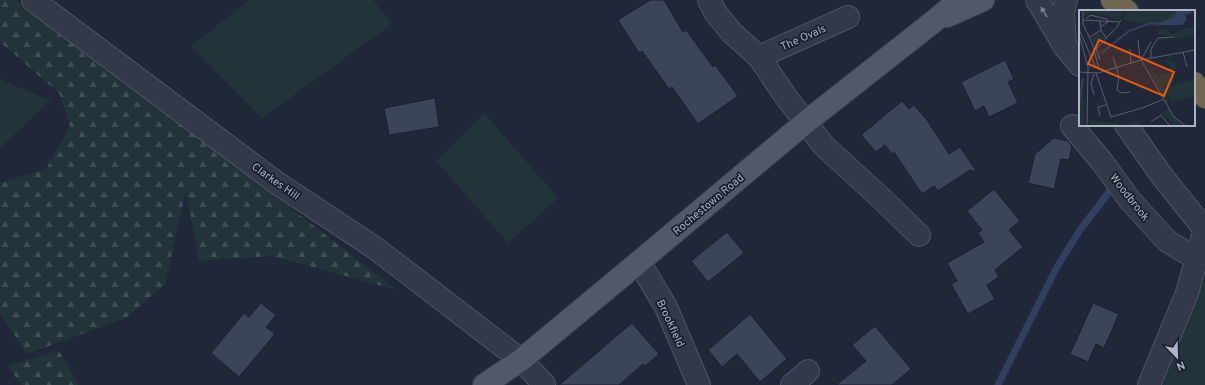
<svg xmlns="http://www.w3.org/2000/svg" width="1205" height="385" font-family="Overpass,sans-serif">
<style>
.grass{fill:#22343a}
.forest{fill:url(#forest-firs)}
.lines{fill:none;stroke-linecap:round;stroke-linejoin:round}
.stream{stroke:#323f61;stroke-width:7}
.building{fill:#3c4459;stroke:#1b2030}
.minor-casing{stroke:#4e5464;stroke-width:24}
.major-casing{stroke:#3d4253;stroke-width:24}
.highway-casing{stroke:#3b4151;stroke-width:24}
.minor{stroke:#343949;stroke-width:22}
.major{stroke:#51586a;stroke-width:22}
.highway{stroke:#706850;stroke-width:22}
.oneway{fill:#777d8e}
.labels{text-anchor:middle;stroke-width:3.5;stroke-linejoin:round;paint-order:stroke}
.street-label{font-size:11px;fill:#aeb4c6;stroke:#191f2e}
.inset-river{fill:none;stroke:#323f61;stroke-width:2}
.inset-road{fill:none;stroke:#595f71;stroke-width:1}
.view{fill:#e8590c;fill-opacity:0.15;stroke:#e8590c;stroke-width:2}
.inset-edge{fill:none;stroke:#aeb4c6;stroke-width:2}
</style>
<defs>
<pattern id="forest-firs" width="22" height="20" patternUnits="userSpaceOnUse"><rect width="22" height="20" fill="#22343a"/><path d="M5 1l3.5 6h-7zM16 11l3.5 6h-7z" fill="#404f55"/></pattern>
</defs>
<rect width="100%" height="100%" fill="#202739"/>
<g class="grass">
<path d="M250 0H373L392 24 262 118 191 46Z"/>
<path d="M0 78 3 81 51 100 0 148Z"/>
<path d="M484 113 558 198 508 243 436 161Z"/>
<path d="M1205 279V385H1163L1196 295Z"/>
</g>
<g class="forest">
<path d="M0 0H16L130 84 397 290 272 256 199 261 186 190 165 284 126 318 27 354 0 313V183L46 169 70 126 59 93 0 42Z"/>
<path d="M59 351 79 385H21L8 366Z"/>
</g>
<g class="lines">
<path class="stream" d="M998 385 1057 267 1080 230 1113 187"/>
</g>
<g class="building">
<path d="M650 0H664L683 32 686 30 713 67 715 65 738 96 698 124 672 87 669 89 642 51 639 53 618 20Z"/>
<path d="M1005 60 1014 79 1008 82 1018 103 989 117 984 106 975 111 961 82Z"/>
<path d="M435 98 439 127 389 135 384 108Z"/>
<path d="M902 101 909 109 914 105 927 120 949 154 960 147 977 172 970 170 938 191 934 186 922 194 894 152 892 154 885 145 876 152 861 135Z"/>
<path d="M1054 138 1068 141 1072 146 1069 160 1061 159 1054 189 1028 183 1035 154Z"/>
<path d="M994 189 1020 221 1009 230 1023 247 995 270 999 277 987 285 995 299 968 314 951 284 957 281 947 263 984 242 978 233 982 230 967 211Z"/>
<path d="M727 232 744 253 708 282 691 261Z"/>
<path d="M261 303 276 315 266 327 275 334 239 377 211 353 244 313 249 317Z"/>
<path d="M1093 303 1119 314 1104 348 1096 344 1088 362 1070 354Z"/>
<path d="M750 314 787 359 760 382 737 354 722 367 708 350Z"/>
<path d="M632 323 659 354 645 366 643 364 619 385H559Z"/>
<path d="M875 326 911 369 892 385H836L866 361 852 345Z"/>
</g>
<g class="lines">
<g class="minor-casing">
<g id="minor">
<path d="M33 0 277 183 375 248 521 360 544 384 542 385"/>
<path d="M709 0 715 12 732 33 759 57 786 97 824 146 881 198 919 235"/>
<path d="M1037 0 1065 47 1080 65"/>
<path d="M1065 44 1063 13 1066 0"/>
<path d="M759 57 848 17"/>
<path d="M1126 125 1162 176 1205 230"/>
<path d="M1072 126 1103 163 1129 199 1167 241 1197 259"/>
<path d="M639 262 666 307 699 385"/>
<path d="M792 385 808 371"/>
<path d="M1149 385 1187 293 1205 229"/>
</g>
</g>
<g class="major-casing">
<g id="major">
<path d="M947 16 983 0"/>
<path d="M484 385 521 360 639 262 806 122 933 22 959 0"/>
</g>
</g>
<g class="highway-casing">
<g id="highway">
<path d="M1112 0 1127 11"/>
<path d="M1194 83 1205 97"/>
</g>
</g>
<use href="#minor" class="minor"/>
<use href="#major" class="major"/>
<use href="#highway" class="highway"/>
</g>
<defs><path id="oneway-solid" d="M-6-.8H1V-3.2L6.5 0L1 3.2V.8H-6Z"/></defs>
<use class="oneway" href="#oneway-solid" transform="translate(1044 12) rotate(-121)"/>
<g class="labels">
<g class="street-label">
<text transform="translate(803 37) rotate(-24)" y="4">The Ovals</text>
<text transform="translate(276 181) rotate(35)" y="4">Clarkes Hill</text>
<text transform="translate(1130 197) rotate(52)" y="4">Woodbrook</text>
<text transform="translate(708 204) rotate(-40)" y="4">Rochestown Road</text>
<text transform="translate(671 323) rotate(65)" y="4">Brookfield</text>
</g>
</g>
<g transform="translate(1079 10)">
<rect width="116" height="116" fill="#202739"/>
<path d="M5 0H46L40 10 34 8 33 11H29L33 8 10 3 4 8ZM47 0H98L95 7 80 15 82 17 44 10ZM20 23 25 28 16 37 13 28ZM116 69V86L93 92 84 78ZM11 110 48 115 58 111 63 116H11Z" fill="#22343a"/>
<path d="M107 18H116V25L97 29 86 24 77 25 83 19H89L90 23 93 25ZM87 49 97 53V58L100 59H94L95 73 84 76 90 92 88 93 68 57 79 64V68L82 64 91 63 90 54 85 51ZM4 66 5 116H0V75ZM90 99 96 108 104 116H94L87 106 81 103Z" fill="#22343a"/>
<path d="M98 0 116 2 106 5 108 9 103 15H80L82 12 95 7Z" fill="#323f61"/>
<path class="inset-river" d="M21 44 50 21 72 13 81 14M0 94 4 68"/>
<path class="inset-road" d="M4 0V14L13 33 20 59M7 9 11 5 28 9 29 12 21 17M3 10 41 12M21 11 22 20 27 28M0 19 17 58M0 24 9 57 8 116M11 27 22 20M59 30 61 48M72 32 62 50 95 107 107 116M17 38 21 50M0 39V52M51 39 52 53M16 40 38 17 42 10M104 42 108 57M34 47 40 66 38 80 42 83 51 82M72 48V39L79 28 95 27M0 62 19 63 62 50 116 40M17 63 32 107 63 98 85 89M15 85 12 73 15 64M21 106 19 97 27 95M72 112 82 105 91 116"/>
<path class="view" d="M20 30 95 62 85 86 9 54Z"/>
<rect width="116" height="116" class="inset-edge"/>
</g>
<g transform="translate(1177 357) rotate(157)" stroke="#191f2e" stroke-width="3" paint-order="stroke">
<path d="M0-3L7 15L0 10L-7 15Z" fill="#aeb4c6"/>
<text y="-6" font-size="11" font-weight="bold" text-anchor="middle" fill="#aeb4c6">N</text>
</g>
</svg>
